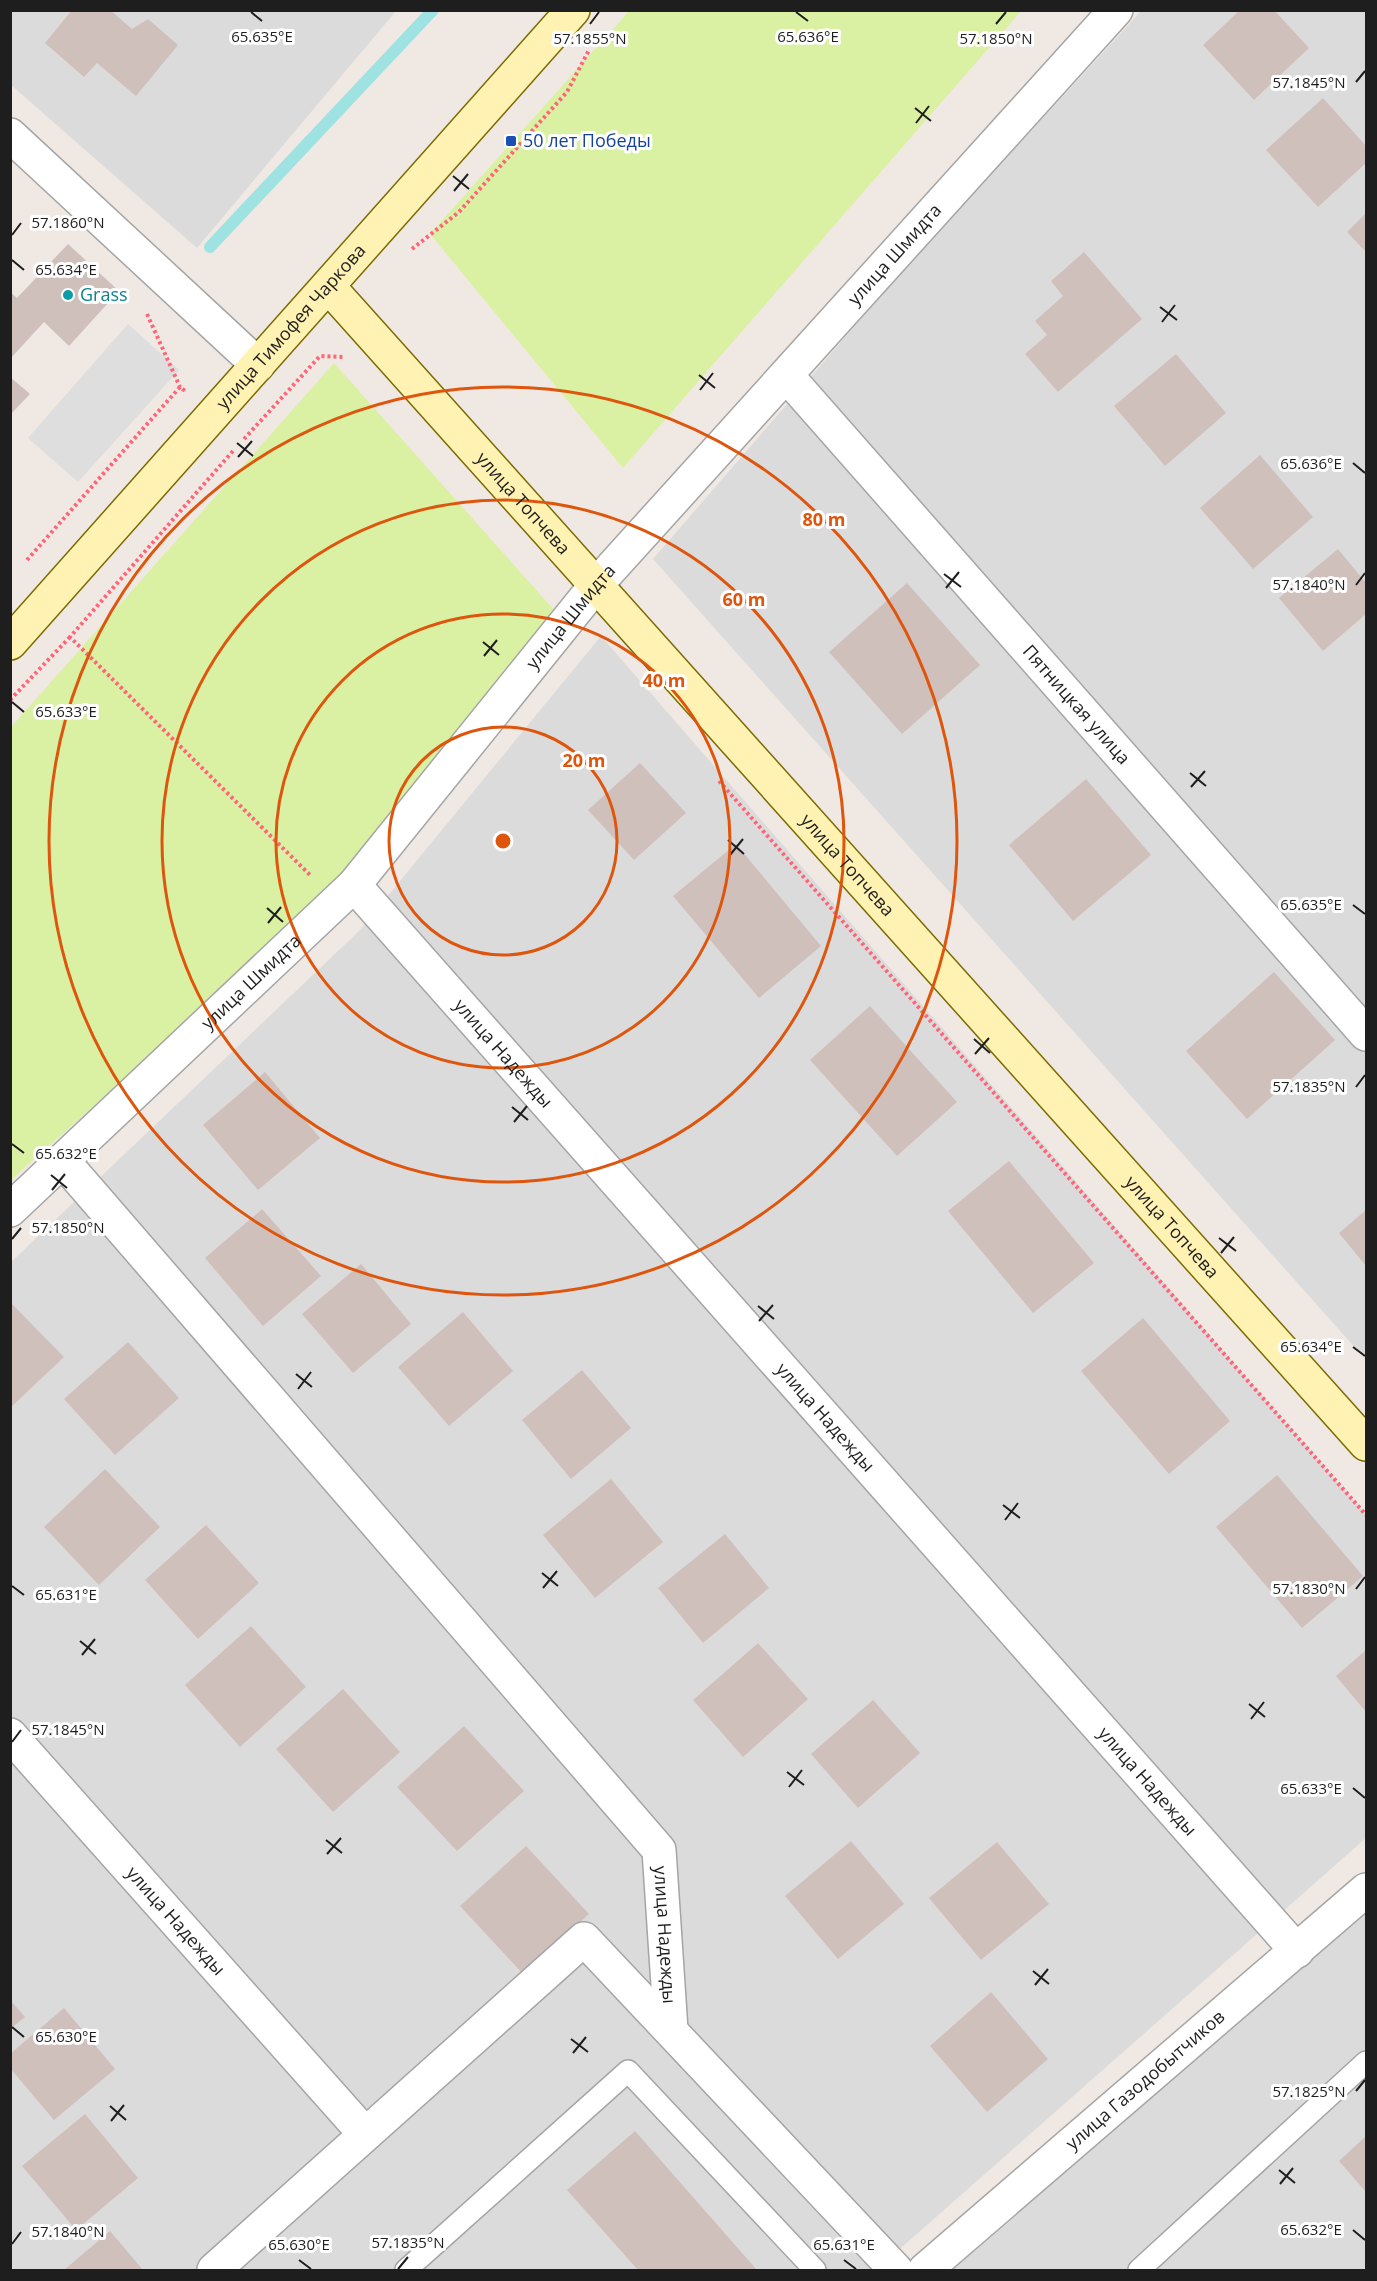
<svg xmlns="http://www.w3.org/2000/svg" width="1377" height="2281" font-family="'Open Sans',sans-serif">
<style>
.residential{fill:#dcdbdb}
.grass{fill:#daf0a3}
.parking{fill:#dedede}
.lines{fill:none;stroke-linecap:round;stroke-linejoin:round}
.stream{stroke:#9fe2e2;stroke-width:12}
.building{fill:#d0c0bc}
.lane-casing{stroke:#a5a5a5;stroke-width:24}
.street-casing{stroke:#a5a5a5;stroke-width:36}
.secondary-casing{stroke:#7a6c00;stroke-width:36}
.path{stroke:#ff6578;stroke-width:4;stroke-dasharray:3 3;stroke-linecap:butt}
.lane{stroke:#fff;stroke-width:21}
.street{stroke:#fff;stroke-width:33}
.secondary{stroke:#fff2b2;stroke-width:33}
.ticks{fill:none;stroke:#1e1e1e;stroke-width:2}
.ring{fill:none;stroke:#de560d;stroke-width:3}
.transit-dot{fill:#1a4fb4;stroke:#fff;stroke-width:2}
.culture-dot{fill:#0f9aa8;stroke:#fff;stroke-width:2}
.labels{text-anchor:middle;stroke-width:6;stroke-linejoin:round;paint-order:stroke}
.transit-label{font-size:18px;fill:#164399;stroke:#fff;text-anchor:start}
.street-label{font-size:18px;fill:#1e1e1e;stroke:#fff}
.culture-label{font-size:18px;fill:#0d838f;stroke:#fff;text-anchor:start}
.ticks-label{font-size:15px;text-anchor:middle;fill:#1e1e1e;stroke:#fff;stroke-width:6;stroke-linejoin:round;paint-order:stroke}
.centre{fill:#de560d;stroke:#fff;stroke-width:3}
.ring-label{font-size:18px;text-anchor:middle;font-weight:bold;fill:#de560d;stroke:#fff;stroke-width:6;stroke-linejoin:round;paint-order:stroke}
</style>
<rect width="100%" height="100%" fill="#f0e9e3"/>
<g class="residential">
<path d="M11 11H396L197 248 11 85Z"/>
<path d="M1141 11H1366V1360L653 559 891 284Z"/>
<path d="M601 636 1366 1515V1838L876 2270H11V1262L359 931Z"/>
<path d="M1366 1897V2270H942Z"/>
</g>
<g class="grass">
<path d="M629 11H1021L623 468 430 234Z"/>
<path d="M334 363 555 611 343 882 11 1180V727Z"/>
</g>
<path class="parking" d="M128 324 179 370 78 482 28 438Z"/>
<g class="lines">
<path class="stream" d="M210 247 433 10"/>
</g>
<g class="building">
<path d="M72 10H110L132 29 148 19 178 45 136 96 97 63 84 77 45 43Z"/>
<path d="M1240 10H1274L1309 48 1254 100 1203 45Z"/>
<path d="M1323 98 1366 146V163L1318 207 1266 150Z"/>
<path d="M1366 213V252L1347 232Z"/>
<path d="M68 244 119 291 69 346 44 322 10 359V292L17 298Z"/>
<path d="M1084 252 1142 319 1058 392 1025 354 1047 335 1035 321 1063 296 1051 281Z"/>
<path d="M1176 354 1226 413 1165 466 1114 406Z"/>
<path d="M10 377 30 394 10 415Z"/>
<path d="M1260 455 1313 517 1253 569 1200 508Z"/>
<path d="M1338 549 1366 583V614L1323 651 1279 598Z"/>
<path d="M907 583 980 665 902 734 829 652Z"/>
<path d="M640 763 686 813 634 860 588 810Z"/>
<path d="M1086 779 1151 855 1073 921 1009 845Z"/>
<path d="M736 844 821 946 759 998 673 896Z"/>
<path d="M1274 972 1335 1040 1247 1119 1186 1051Z"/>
<path d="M870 1006 957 1102 897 1156 810 1060Z"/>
<path d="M265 1072 320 1138 258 1190 203 1125Z"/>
<path d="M1009 1161 1094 1263 1033 1313 948 1211Z"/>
<path d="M262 1209 321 1276 263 1326 205 1258Z"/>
<path d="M1366 1210V1266L1339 1233Z"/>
<path d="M361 1264 411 1324 353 1373 302 1314Z"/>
<path d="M10 1302 64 1357 10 1408Z"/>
<path d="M463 1312 513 1371 449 1426 398 1367Z"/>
<path d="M1143 1318 1230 1421 1169 1474 1081 1371Z"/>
<path d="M128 1342 179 1398 115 1455 64 1399Z"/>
<path d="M582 1370 631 1428 571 1479 522 1420Z"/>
<path d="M105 1469 160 1527 99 1585 44 1527Z"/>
<path d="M1277 1475 1363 1576 1302 1628 1216 1527Z"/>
<path d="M611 1479 663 1542 595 1598 543 1535Z"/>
<path d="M206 1525 259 1583 198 1639 145 1580Z"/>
<path d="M725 1534 769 1588 703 1643 658 1588Z"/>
<path d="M251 1626 306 1687 240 1747 185 1685Z"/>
<path d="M758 1643 808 1699 743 1757 693 1700Z"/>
<path d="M1366 1650V1712L1336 1676Z"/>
<path d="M343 1689 400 1752 333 1812 276 1749Z"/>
<path d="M873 1700 920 1753 858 1808 811 1754Z"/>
<path d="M464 1726 524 1791 457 1851 397 1787Z"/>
<path d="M851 1841 904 1904 838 1959 785 1896Z"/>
<path d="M997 1842 1049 1904 981 1960 929 1898Z"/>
<path d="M526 1846 589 1914 523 1974 460 1906Z"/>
<path d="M991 1992 1048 2059 987 2112 930 2046Z"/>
<path d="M10 2000 25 2017 10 2029Z"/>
<path d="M64 2008 115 2069 54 2120 10 2068V2054Z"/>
<path d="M85 2114 138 2178 76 2230 22 2166Z"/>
<path d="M635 2131 757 2270H638L567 2190Z"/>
<path d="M1366 2136V2192L1339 2161Z"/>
<path d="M110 2231 143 2270H64Z"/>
</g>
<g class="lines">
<g class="lane-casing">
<g id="lane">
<path d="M406 2270 628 2071 815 2270"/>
<path d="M1139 2270 1366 2062"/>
</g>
</g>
<g class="street-casing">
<g id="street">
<path d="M10 135 258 365"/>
<path id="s1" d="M787 376 1366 1034"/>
<path id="s2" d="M354 885 1297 1951"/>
<path id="s3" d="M63 1161 659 1850 671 2030"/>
<path id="s4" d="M10 1210 354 885 596 585 1116 10"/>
<path id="s5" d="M10 1735 365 2134"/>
<path d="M214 2270 584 1939 896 2270"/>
<path id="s6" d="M925 2270 1366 1890"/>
</g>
</g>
<g class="secondary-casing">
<g id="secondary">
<path id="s7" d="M328 286 1366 1444"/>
<path id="s8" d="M10 643 573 10"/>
</g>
</g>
<g class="path">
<path d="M412 249 459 212 567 92 589 50"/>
<path d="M147 314 180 387"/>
<path d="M244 439 320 356 344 357"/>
<path d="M233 451 70 637 311 876"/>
<path d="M27 560 180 387 185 391"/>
<path d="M10 700 70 637"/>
<path d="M719 781 1366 1515"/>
</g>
<use href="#lane" class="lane"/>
<use href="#street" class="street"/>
<use href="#secondary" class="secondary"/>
</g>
<path class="ticks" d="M251 12 262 21M796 12 808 21M590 24 599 12M996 24 1006 12M1356 82 1365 71M915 108 931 121M916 123 929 106M453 176 469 189M454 191 468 174M12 235 21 223M12 260 24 270M1160 307 1177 320M1162 322 1175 305M699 375 715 388M700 390 713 373M237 443 253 456M238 457 252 441M1353 463 1365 473M944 574 961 587M1356 585 1365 573M946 588 959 572M483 642 499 655M484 656 497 640M12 702 24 712M1190 773 1206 786M1191 787 1205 771M728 840 744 854M730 855 743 839M1353 905 1365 914M267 908 283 922M268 923 281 907M974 1039 990 1053M975 1054 989 1038M1356 1087 1365 1075M512 1107 528 1120M514 1122 527 1106M12 1144 24 1153M51 1175 67 1188M52 1190 65 1174M1219 1238 1236 1251M12 1239 21 1228M1221 1253 1234 1237M758 1306 774 1319M759 1321 773 1305M1353 1347 1365 1356M296 1374 312 1387M298 1389 311 1372M1003 1505 1020 1518M1005 1520 1018 1503M542 1573 558 1586M12 1586 24 1595M543 1588 557 1571M1356 1589 1365 1577M80 1641 96 1654M82 1655 95 1639M1249 1704 1265 1717M1251 1719 1264 1702M12 1742 21 1730M787 1772 804 1785M789 1787 802 1770M1353 1788 1365 1798M326 1840 342 1853M327 1854 341 1838M1033 1971 1049 1984M1035 1985 1048 1969M12 2027 24 2037M571 2039 588 2052M573 2053 586 2037M1356 2091 1365 2080M110 2106 126 2120M111 2121 124 2105M1279 2170 1295 2183M1280 2184 1293 2168M1353 2230 1365 2240M12 2244 21 2232M299 2260 311 2269M844 2260 856 2269M398 2269 408 2257"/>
<g class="ring">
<circle cx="503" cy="841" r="114"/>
<circle cx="503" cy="841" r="227"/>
<circle cx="503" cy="841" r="341"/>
<circle cx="503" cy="841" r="454"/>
</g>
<rect class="transit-dot" x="505" y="135" width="12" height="12" rx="3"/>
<circle class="culture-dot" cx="68" cy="295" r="6"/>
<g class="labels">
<g class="transit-label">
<text x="523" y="147">50 лет Победы</text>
</g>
<g class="street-label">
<text dy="6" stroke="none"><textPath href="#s4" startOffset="1304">улица Шмидта</textPath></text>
<text dy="6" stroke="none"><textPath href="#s8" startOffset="423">улица Тимофея Чаркова</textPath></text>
<text dy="6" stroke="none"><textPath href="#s7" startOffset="292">улица Топчева</textPath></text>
<text dy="6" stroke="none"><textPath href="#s4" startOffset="818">улица Шмидта</textPath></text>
<text dy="6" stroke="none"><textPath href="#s1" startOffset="438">Пятницкая улица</textPath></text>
<text dy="6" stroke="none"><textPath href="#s7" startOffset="778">улица Топчева</textPath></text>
<text dy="6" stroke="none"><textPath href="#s4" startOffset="332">улица Шмидта</textPath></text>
<text dy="6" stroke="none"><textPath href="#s2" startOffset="225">улица Надежды</textPath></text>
<text dy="6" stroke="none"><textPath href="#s7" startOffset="1264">улица Топчева</textPath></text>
<text dy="6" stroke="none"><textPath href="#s2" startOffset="711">улица Надежды</textPath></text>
<text dy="6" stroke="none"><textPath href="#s2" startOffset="1197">улица Надежды</textPath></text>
<text dy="6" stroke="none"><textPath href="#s5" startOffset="249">улица Надежды</textPath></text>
<text dy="6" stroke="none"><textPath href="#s3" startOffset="996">улица Надежды</textPath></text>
<text dy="6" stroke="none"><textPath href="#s6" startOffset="291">улица Газодобытчиков</textPath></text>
</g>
<g class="culture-label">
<text x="80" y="301">Grass</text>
</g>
</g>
<g class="ticks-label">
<text x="262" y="42">65.635°E</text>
<text x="808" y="42">65.636°E</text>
<text x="590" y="44">57.1855°N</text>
<text x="996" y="44">57.1850°N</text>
<text x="1309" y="88">57.1845°N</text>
<text x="68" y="228">57.1860°N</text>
<text x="66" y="275">65.634°E</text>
<text x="1311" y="469">65.636°E</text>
<text x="1309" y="590">57.1840°N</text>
<text x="66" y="717">65.633°E</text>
<text x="1311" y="910">65.635°E</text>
<text x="1309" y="1092">57.1835°N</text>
<text x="66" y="1159">65.632°E</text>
<text x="68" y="1233">57.1850°N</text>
<text x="1311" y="1352">65.634°E</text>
<text x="1309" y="1594">57.1830°N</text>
<text x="66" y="1600">65.631°E</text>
<text x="68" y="1735">57.1845°N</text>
<text x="1311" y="1794">65.633°E</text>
<text x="66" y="2042">65.630°E</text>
<text x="1309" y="2097">57.1825°N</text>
<text x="1311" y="2235">65.632°E</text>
<text x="68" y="2237">57.1840°N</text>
<text x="408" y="2248">57.1835°N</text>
<text x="299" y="2250">65.630°E</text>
<text x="844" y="2250">65.631°E</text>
</g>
<circle cx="503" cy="841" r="9" class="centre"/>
<g class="ring-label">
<text x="824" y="526">80 m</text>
<text x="744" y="606">60 m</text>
<text x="664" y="687">40 m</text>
<text x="584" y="767">20 m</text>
</g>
<rect width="1377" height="2281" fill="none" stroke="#1e1e1e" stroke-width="24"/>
</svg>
